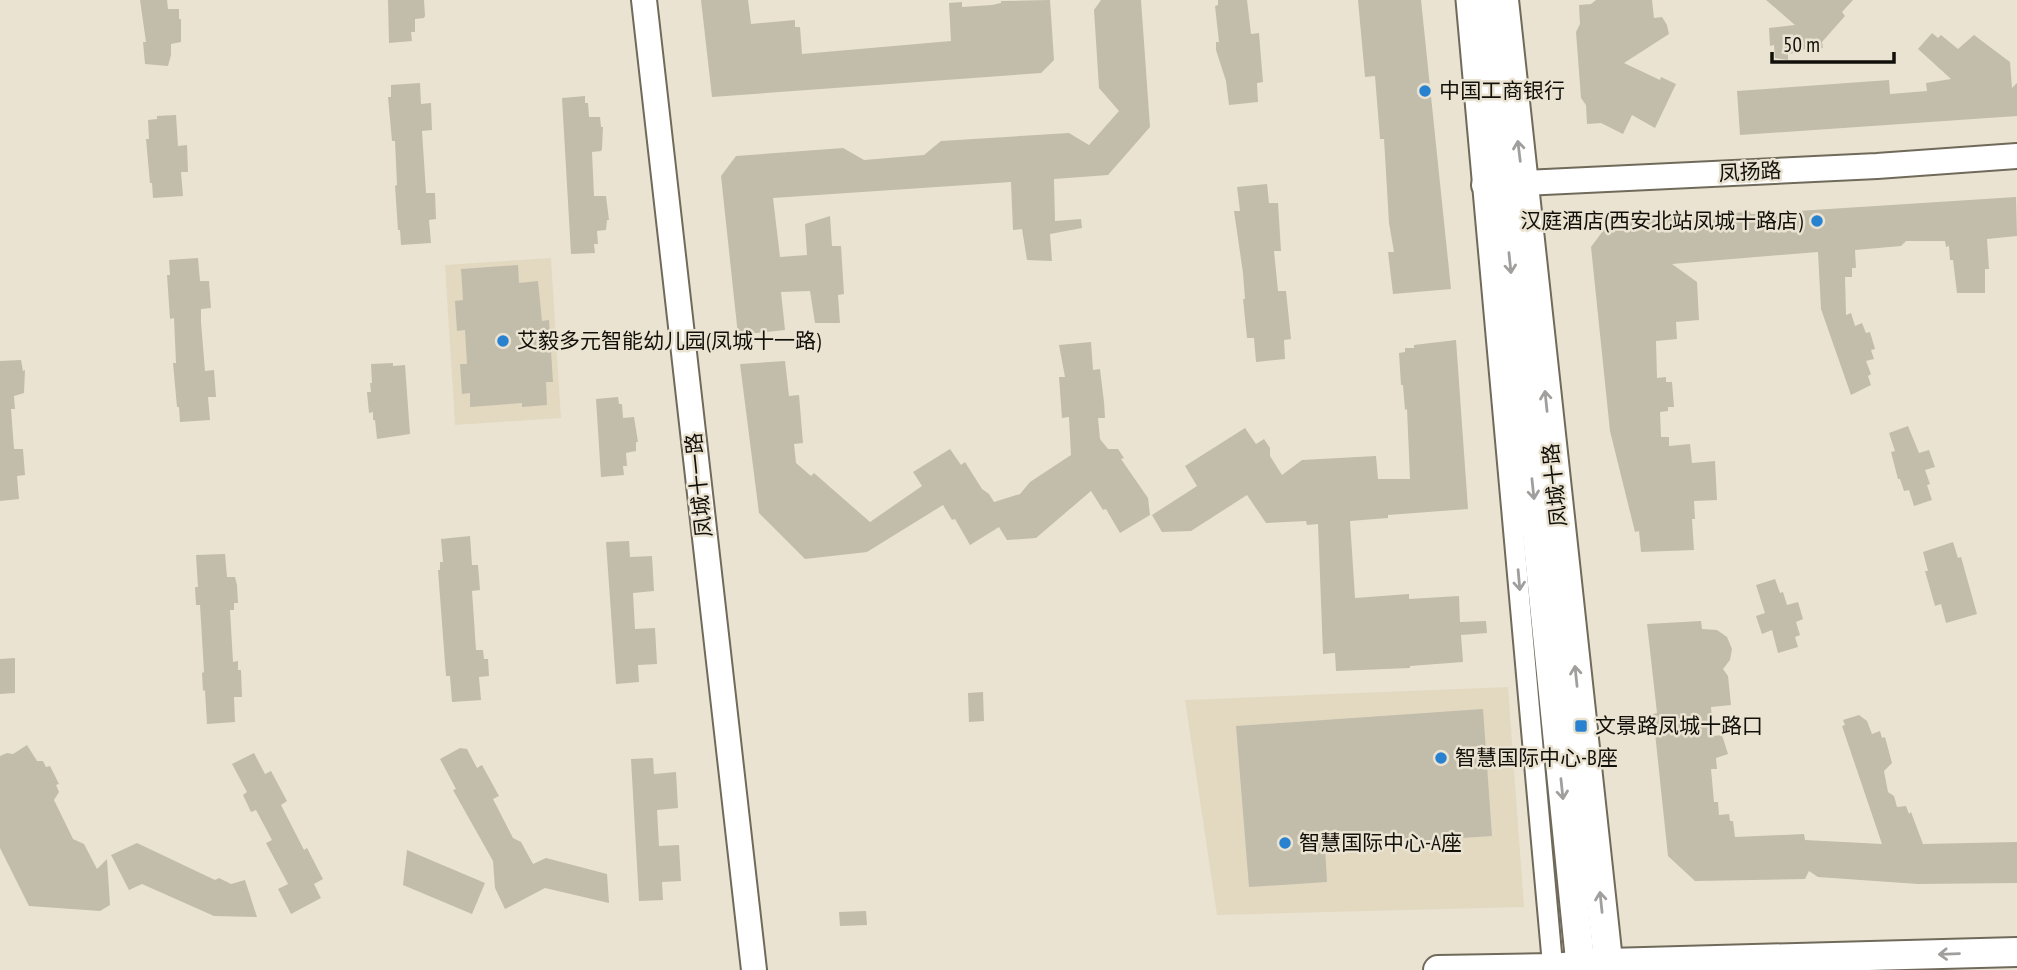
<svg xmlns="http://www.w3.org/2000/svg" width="2017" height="970" font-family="'PT Sans Narrow','Noto Sans SC',sans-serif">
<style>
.built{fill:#e3d9c1}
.building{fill:#c2bcab}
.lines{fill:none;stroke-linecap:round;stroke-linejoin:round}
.minor-casing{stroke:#706a5b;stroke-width:23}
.tertiary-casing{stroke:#706a5b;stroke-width:28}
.secondary-casing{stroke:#706a5b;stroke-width:32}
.minor{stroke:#fff;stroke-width:19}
.tertiary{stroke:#fff;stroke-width:24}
.secondary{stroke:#fff;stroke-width:28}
.oneway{stroke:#a09f9d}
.poi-dot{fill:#2882cf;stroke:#eae3d2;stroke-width:2.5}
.labels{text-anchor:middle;stroke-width:5;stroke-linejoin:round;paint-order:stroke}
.poi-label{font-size:21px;fill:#12100a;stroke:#eae3d2;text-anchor:start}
.street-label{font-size:21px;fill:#12100a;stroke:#eae3d2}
</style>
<rect width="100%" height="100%" fill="#eae3d2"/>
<g class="built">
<path d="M551 258 561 418 455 425 445 265Z"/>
<path d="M1508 687 1524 907 1217 915 1185 700Z"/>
</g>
<g class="building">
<path d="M140 0H167L168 9H179V19H181V42L171 44V55L168 66 145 64 143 42H146Z"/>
<path d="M388 0H424L425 16 424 18 415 19V32H411L412 41 389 43Z"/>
<path d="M701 0H748L751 24 795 20V27H800L802 54 951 41 949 3 962 2V7L992 5 1001 3V1L1050 0 1054 60 1041 73 712 97Z"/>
<path d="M1101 0H1141L1150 127 1108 175 1054 179 1055 221 1081 219 1082 228 1050 234 1052 261 1027 260 1022 229 1013 230 1011 182 773 198 780 257 807 255 805 224 830 216 832 246H841L844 294 838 295 840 323H815L810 291 781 292 785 330 738 335 721 176 736 156 843 148 864 160 924 155 941 141 1069 133 1089 145 1119 111 1099 88 1094 10Z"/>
<path d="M1218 0H1247L1251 34 1259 33 1263 82 1257 83 1258 102 1229 105 1226 81 1216 50V42H1219L1215 6 1218 5Z"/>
<path d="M1358 0H1421L1451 289 1393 294 1388 252H1394L1389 223 1384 139H1380L1375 76 1365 77Z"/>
<path d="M1596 0H1652L1654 18 1662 17 1667 25 1669 34 1624 63 1660 80 1661 77 1676 84 1655 128 1632 115 1623 134 1601 123 1587 124 1586 105 1581 98 1576 32 1580 24 1579 5 1591 4Z"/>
<path d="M1766 0H1853L1842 12 1845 16 1822 42 1823 48 1794 50 1795 53 1788 54V60L1775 58 1774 45 1770 46 1769 28 1795 25Z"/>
<path d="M1932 33 1938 38 1941 35 1958 49 1974 35 2010 62 2012 88 2017 83V116L1740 135 1737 91 1889 80 1890 94 1927 91 1926 83 1951 79 1918 49Z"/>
<path d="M420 83 421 104 431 103 432 130 422 131 426 193H435L436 219 429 220 431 243 401 245 400 230H398L395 186 397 185 395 141H392L388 97H391V85Z"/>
<path d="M585 96V103H588L589 117H600L601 127H603L602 149 601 151 592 152 594 196H606L609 220H607L606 230 597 231 598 244H594L595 253 571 254 562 98Z"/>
<path d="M176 115 178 146 187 145 188 172H181L183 196 153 198 152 183H150L146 139H149L148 120 157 119V116Z"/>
<path d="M1267 184 1269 203H1278L1281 251H1274L1278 291H1286L1291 339 1284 340 1285 359 1256 362 1254 338H1247L1243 299H1245L1243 273 1234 211H1240L1237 187Z"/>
<path d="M2016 197 2017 236 1987 239 1989 269H1985V293H1957L1953 260H1950L1949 246 1946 247 1945 241H1906L1901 246 1855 250 1856 268H1852V277H1845L1846 315 1851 313 1855 326 1862 323 1866 333 1870 332 1875 349 1871 350 1874 359 1866 361 1871 374 1868 376 1871 385 1851 395 1821 309 1818 252 1672 264 1697 282 1699 320 1676 322 1677 339 1656 341 1657 378 1666 377V382H1672L1674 407H1668V411L1660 412 1661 437H1669V446L1690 444 1692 463 1715 461 1717 500 1694 501 1695 519H1692L1694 550 1641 552 1639 531 1635 532 1610 431 1591 247 1611 220 1750 212 1751 214Z"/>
<path d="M198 258 200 281H209L211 308 201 309V322L205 371 214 370 216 397H208L210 420 180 422 179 407H177L173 363H176L174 318 170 319 167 275H170L169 260Z"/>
<path d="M518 265 519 283 538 281 542 321 549 320 553 382H546L547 405 522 407V403L470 407V393L462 394 460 364H467L465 330 457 331 455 301 463 300 461 269Z"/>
<path d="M1456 340 1468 509 1388 515V518L1350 521 1355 598 1409 594V599L1459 596 1460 622 1486 621 1487 633 1461 635 1463 662 1410 666V668L1336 671 1335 653 1323 654 1318 524 1307 525 1306 521 1266 523 1247 495 1191 531 1162 532 1152 515 1197 486 1185 466 1245 428 1256 444 1264 439 1270 448V456L1282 475 1302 460 1376 456 1378 479H1410L1407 409 1405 410 1403 385H1401L1399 353 1405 352V348H1414V345Z"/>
<path d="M1091 342 1093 370 1100 369 1104 402 1105 418H1098L1100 439 1108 449H1118L1124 458 1121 459 1148 498 1150 515 1120 533 1106 509 1103 510 1091 491 1036 538 1007 540 999 527 970 545 955 519 952 520 943 505 867 552 805 559 759 513 740 364 785 361 789 396 799 395 803 443 794 444 796 463 811 476 814 473 870 522 922 486 913 472 950 449 961 465 965 462 982 489 989 494 994 502 1020 494 1030 482 1071 455 1069 417 1062 418 1059 377H1065L1059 345Z"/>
<path d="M21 360 23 371 25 370 24 393 14 396 15 409H11L14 449H23L25 475 17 476 19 499 0 501V361Z"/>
<path d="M393 363V366L405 365 410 434 377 439 375 420H373V412L369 413 367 392H371L370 383H372L371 364Z"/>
<path d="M618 397 619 404H622L623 418 634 417 638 442H636V451L626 453 627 466H623L624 475 601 477 596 399Z"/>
<path d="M1908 426 1919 453 1929 450 1935 467 1925 470 1930 484 1927 485 1932 500 1914 506 1909 490 1904 491 1900 479H1898L1891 452 1895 451 1889 433Z"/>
<path d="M470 536 472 565H478L480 590 472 591 476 650H483L484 659H488L489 676 479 677 481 700 452 702 450 676H446L438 570H440V562H443L441 539Z"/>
<path d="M629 541 630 557 652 556 654 591 633 593 635 629 655 628 657 664 638 665 639 682 616 684 606 542Z"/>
<path d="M1953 542 1958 558 1961 557 1977 614 1946 623 1941 604 1935 606 1925 571H1928L1923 552Z"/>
<path d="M225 554 227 577H235L237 585 238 603H234V610H230L233 662 238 661V670H241L242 697H234L235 722 207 724 205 690 203 691 202 673 204 672 200 605H196L195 587H198L196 555Z"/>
<path d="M1775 579 1780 593 1783 592 1787 605 1798 602 1803 619 1796 622 1800 635 1795 637 1798 647 1778 653 1772 630 1762 634 1756 616 1765 613 1756 585Z"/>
<path d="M1701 621 1702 629 1717 630 1727 637 1732 649 1730 660 1723 669 1728 676 1731 705 1711 707 1713 736 1722 735 1728 754 1716 758 1717 769H1711L1714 802H1718L1719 815 1729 814 1730 821H1733L1735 837 1804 834 1805 840 1882 844 1842 726 1845 725 1843 720 1859 715 1867 721 1872 734 1880 731 1882 738 1885 737 1892 763 1884 771 1888 792 1894 796 1897 807 1906 806 1909 814 1911 812 1923 844 2017 842V883L1918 884 1818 877 1809 871 1805 879 1695 881 1668 856 1653 714 1657 713 1647 624Z"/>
<path d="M15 658V693L0 694V659Z"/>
<path d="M983 692 984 721 969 722 968 693Z"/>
<path d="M1483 709 1492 836 1325 847 1327 882 1249 887 1236 726Z"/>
<path d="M27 745 37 761H43L46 767 50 766 59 784 56 785 59 792 54 800 73 839 84 844 97 869 107 859 110 905 100 911 29 906 0 848V756L7 753 13 754Z"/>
<path d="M460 748 467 749 477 768 482 765 499 796 493 799 513 838 521 842 533 864 546 858 607 874 609 903 545 888 505 909 495 888 493 861 453 790 456 789 440 759Z"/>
<path d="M254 753 265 774 271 771 287 801 281 805 304 850 307 848 323 879 314 884 321 898 291 914 278 889 288 884 266 843 272 840 256 810 251 812 243 795 247 792 232 764Z"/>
<path d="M653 758 654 774 676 772 678 808 657 810 659 846 679 845 681 881 662 882 663 900 639 901 631 759Z"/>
<path d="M137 843 215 880 219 878 231 884 245 880 257 917 214 916 142 884 129 890 111 855Z"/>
<path d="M407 850 485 883 472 914 403 885Z"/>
<path d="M866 911 867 925 840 926 839 912Z"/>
</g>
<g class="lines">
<g class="minor-casing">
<path id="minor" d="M1466 0 1553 970"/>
</g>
<g class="tertiary-casing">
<g id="tertiary">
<path d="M644 0 754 970"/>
<path d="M1484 185 1877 166 2017 156"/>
</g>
</g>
<g class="secondary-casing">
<g id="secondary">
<path d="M1483 0 1581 970"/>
<path d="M1504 0 1609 970"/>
<path d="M1438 970 1553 968 1608 963 2017 952"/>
</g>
</g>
<use href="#minor" class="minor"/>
<use href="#tertiary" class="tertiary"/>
<use href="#secondary" class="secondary"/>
</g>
<defs><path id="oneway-shaft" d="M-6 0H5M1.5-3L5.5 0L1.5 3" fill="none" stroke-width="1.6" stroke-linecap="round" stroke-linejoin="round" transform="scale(1.75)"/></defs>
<g class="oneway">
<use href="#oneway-shaft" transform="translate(1519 151) rotate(-97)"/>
<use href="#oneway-shaft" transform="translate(1510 263) rotate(84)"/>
<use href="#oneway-shaft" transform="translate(1546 401) rotate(-96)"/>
<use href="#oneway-shaft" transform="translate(1533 489) rotate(84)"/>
<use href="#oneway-shaft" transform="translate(1519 580) rotate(85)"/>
<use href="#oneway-shaft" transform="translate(1576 676) rotate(-96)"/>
<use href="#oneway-shaft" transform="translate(1562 789) rotate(84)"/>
<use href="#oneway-shaft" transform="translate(1601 902) rotate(-96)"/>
<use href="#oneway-shaft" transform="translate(1949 954) rotate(178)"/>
</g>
<g class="poi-dot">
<circle cx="1425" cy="91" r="7"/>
<circle cx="1817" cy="221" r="7"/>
<circle cx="503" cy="341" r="7"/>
<rect x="1574" y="719" width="14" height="14" rx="3.5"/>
<circle cx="1441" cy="758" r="7"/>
<circle cx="1285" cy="843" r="7"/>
</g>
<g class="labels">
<g class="poi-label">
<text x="1439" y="98">中国工商银行</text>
<text x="1803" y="228" text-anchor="end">汉庭酒店(西安北站凤城十路店)</text>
<text x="517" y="348">艾毅多元智能幼儿园(凤城十一路)</text>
<text x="1595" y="733">文景路凤城十路口</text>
<text x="1455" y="765">智慧国际中心-B座</text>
<text x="1299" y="850">智慧国际中心-A座</text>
</g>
<g class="street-label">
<text transform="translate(1750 172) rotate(-3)" y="7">凤扬路</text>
<text transform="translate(699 485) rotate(-96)" y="7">凤城十一路</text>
<text transform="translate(1555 485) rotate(-96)" y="7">凤城十路</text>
</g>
</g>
<path d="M1772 52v10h122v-10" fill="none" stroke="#12100a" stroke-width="3.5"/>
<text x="1783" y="52" font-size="21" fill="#12100a" stroke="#eae3d2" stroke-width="5" paint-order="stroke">50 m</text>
</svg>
